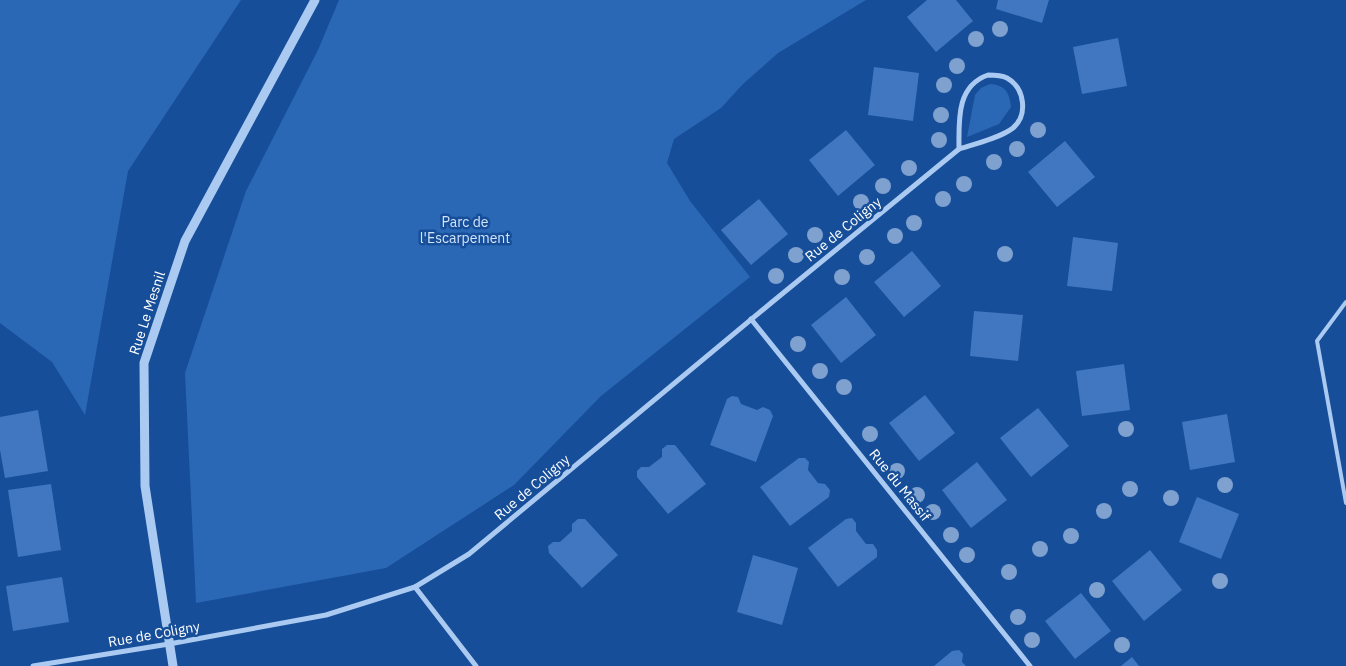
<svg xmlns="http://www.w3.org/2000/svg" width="1346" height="666" font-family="'IBM Plex Sans',sans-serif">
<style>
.green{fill:#2a68b6}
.building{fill:#4077c0}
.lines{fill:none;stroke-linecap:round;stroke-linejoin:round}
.service{stroke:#abcaf2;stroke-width:4}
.minor{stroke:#abcaf2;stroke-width:5}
.tertiary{stroke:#abcaf2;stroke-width:9}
.tree{fill:#7ea1cf}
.labels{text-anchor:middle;stroke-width:5;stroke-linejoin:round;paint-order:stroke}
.park-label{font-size:14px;fill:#d2e5fc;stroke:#174e99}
.street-label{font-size:14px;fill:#fff;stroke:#174e99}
</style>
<rect width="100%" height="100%" fill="#174e99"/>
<g class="green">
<path d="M0 0H241L128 171 85 415 52 362 0 323Z"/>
<path d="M339 0H866L778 53 743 84 721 108 674 139 667 163 690 201 750 277 601 396 514 485 386 568 196 603 185 373 246 191 318 50Z"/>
<path d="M990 84C1005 85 1009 92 1011 107L999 124 967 137 975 95 981 88Z"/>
</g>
<g class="building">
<path d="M927 0H956L973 21 936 52 907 17Z"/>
<path d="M998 0H1049L1042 23 996 9Z"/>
<path d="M1118 38 1127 86 1082 94 1073 47Z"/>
<path d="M874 67 919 73 913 121 868 115Z"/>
<path d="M846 130 875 165 838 196 809 160Z"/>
<path d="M1065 141 1095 177 1057 207 1028 172Z"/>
<path d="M759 199 788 234 751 265 721 230Z"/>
<path d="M1073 237 1118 243 1112 291 1067 286Z"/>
<path d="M912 251 941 286 904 317 874 282Z"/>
<path d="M846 297 876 335 841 363 811 325Z"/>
<path d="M974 311 1023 315 1018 361 970 356Z"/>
<path d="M1124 364 1130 410 1082 416 1076 371Z"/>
<path d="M925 395 955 433 919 461 889 423Z"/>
<path d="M732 396 738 397 741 404 757 410 763 407 770 410 773 416 756 462 710 445 727 399Z"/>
<path d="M1038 408 1069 446 1031 477 1000 438Z"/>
<path d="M38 410 48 471 5 478 0 450V417Z"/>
<path d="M1227 414 1235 462 1190 470 1182 422Z"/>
<path d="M667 445H675L706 484 668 514 637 477V471L641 467H649L662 457V449Z"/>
<path d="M799 458H805L809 462 808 470 818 483 825 484 830 490 829 497 790 526 760 487Z"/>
<path d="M977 462 1007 500 971 528 942 490Z"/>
<path d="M51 484 61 550 18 557 8 490Z"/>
<path d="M1197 497 1239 514 1221 559 1179 542Z"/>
<path d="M852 518 856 523V531L866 544H873L877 550V557L838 587 808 548 846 519Z"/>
<path d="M578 519H585L618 555 582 588 549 553 548 546 553 542H560L572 531V524Z"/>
<path d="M1150 550 1182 590 1144 621 1112 581Z"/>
<path d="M753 555 798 568 782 625 737 612Z"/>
<path d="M62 577 69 622 13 631 6 586Z"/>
<path d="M1081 593 1111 631 1075 659 1045 621Z"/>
<path d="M959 650 963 654 962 662 966 666H934L952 651Z"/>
<path d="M1132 657 1139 666H1121Z"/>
</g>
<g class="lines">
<path class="service" d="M1346 302 1317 341 1346 503"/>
<g class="minor">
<path d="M988 75C995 75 1001 75 1007 78 1025 88 1028 115 1013 128 1000 138 975 144 959 149 959 121 956 86 988 75Z"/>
<path d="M751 319 1030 666"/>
<path d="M415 587 476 666"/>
<path d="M33 666 169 644 326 615 415 587 469 554 771 303 959 149"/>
</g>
<path class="tertiary" d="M173 666 145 486 144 363 185 241 315 0"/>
</g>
<g class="tree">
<circle cx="1000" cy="29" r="8"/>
<circle cx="976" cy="39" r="8"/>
<circle cx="957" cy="66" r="8"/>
<circle cx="944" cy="85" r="8"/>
<circle cx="941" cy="115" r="8"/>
<circle cx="1038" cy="130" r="8"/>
<circle cx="939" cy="140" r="8"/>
<circle cx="1017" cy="149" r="8"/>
<circle cx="994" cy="162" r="8"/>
<circle cx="909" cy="168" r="8"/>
<circle cx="964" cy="184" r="8"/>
<circle cx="883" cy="186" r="8"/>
<circle cx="943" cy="199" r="8"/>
<circle cx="861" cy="202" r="8"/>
<circle cx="914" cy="223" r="8"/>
<circle cx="815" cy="235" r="8"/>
<circle cx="895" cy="236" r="8"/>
<circle cx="1005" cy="254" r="8"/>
<circle cx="796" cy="255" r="8"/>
<circle cx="867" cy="257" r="8"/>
<circle cx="776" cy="276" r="8"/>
<circle cx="842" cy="277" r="8"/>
<circle cx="798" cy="344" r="8"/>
<circle cx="820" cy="371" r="8"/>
<circle cx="844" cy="387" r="8"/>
<circle cx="1126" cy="429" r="8"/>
<circle cx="870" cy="434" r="8"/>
<circle cx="897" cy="471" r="8"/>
<circle cx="1225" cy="485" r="8"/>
<circle cx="1130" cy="489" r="8"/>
<circle cx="917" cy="495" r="8"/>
<circle cx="1171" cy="498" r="8"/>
<circle cx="1104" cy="511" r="8"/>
<circle cx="933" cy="512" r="8"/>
<circle cx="951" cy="535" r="8"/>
<circle cx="1071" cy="536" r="8"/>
<circle cx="1040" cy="549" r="8"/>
<circle cx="967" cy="555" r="8"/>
<circle cx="1009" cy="572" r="8"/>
<circle cx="1220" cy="581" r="8"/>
<circle cx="1097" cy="590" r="8"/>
<circle cx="1018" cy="617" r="8"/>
<circle cx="1032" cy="640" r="8"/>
<circle cx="1122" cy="645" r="8"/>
</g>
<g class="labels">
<g class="park-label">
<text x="465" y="227">Parc de<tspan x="465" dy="16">l'Escarpement</tspan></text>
</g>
<g class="street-label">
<text transform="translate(843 229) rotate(-39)" y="5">Rue de Coligny</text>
<text transform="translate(147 313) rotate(-72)" y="5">Rue Le Mesnil</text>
<text transform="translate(900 485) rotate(51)" y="5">Rue du Massif</text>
<text transform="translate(532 487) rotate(-40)" y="5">Rue de Coligny</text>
<text transform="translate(154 634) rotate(-10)" y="5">Rue de Coligny</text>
</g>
</g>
</svg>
